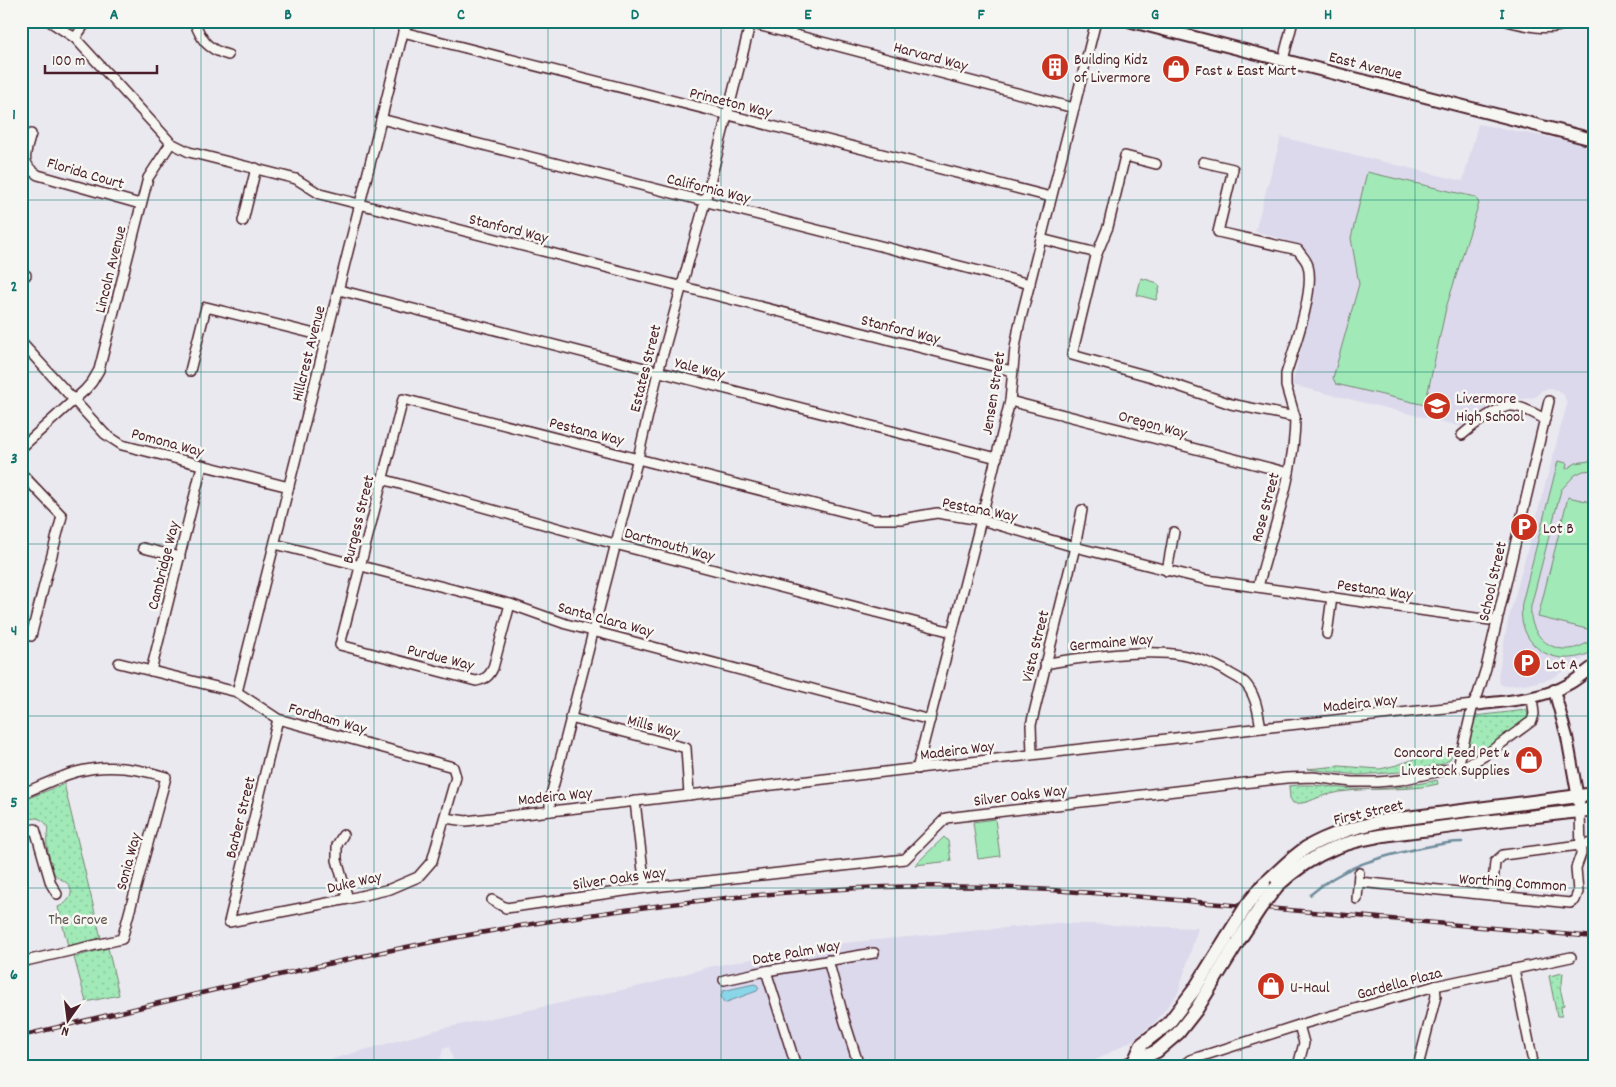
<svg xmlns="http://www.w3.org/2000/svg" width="1616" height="1087" font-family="Dekko,sans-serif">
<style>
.built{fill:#dcd9ec}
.grass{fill:url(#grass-dots);stroke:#768472}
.pitch{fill:#a1eab8;stroke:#768472}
.water{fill:#8ad6e9;stroke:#708d9d}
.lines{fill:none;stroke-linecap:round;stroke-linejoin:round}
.stream{stroke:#708d9d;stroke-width:2.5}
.minor-casing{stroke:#4a1f2b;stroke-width:12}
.tertiary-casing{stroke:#4a1f2b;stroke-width:14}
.secondary-casing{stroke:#4a1f2b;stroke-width:15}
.primary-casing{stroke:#4a1f2b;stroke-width:16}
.minor{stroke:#f6f6f2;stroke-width:9}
.tertiary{stroke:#f6f6f2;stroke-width:10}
.secondary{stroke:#f6f6f2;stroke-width:11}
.primary{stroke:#f6f6f2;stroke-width:12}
.rail-casing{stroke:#4a1f2b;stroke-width:4.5}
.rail{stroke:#f6f6f2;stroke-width:2.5;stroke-dasharray:8;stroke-linecap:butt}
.primary-bridge-casing{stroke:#4a1f2b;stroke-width:16;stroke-linecap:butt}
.primary-bridge{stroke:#f6f6f2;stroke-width:12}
.grid{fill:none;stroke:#0f766e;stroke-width:1;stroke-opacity:0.55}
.labels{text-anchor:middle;stroke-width:5;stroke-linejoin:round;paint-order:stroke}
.street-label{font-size:16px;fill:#4a1f2b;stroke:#f6f6f2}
.poi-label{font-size:16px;fill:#4a1f2b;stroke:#f6f6f2;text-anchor:start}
.park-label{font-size:16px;fill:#60524e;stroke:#f6f6f2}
.neatline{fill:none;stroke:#0f766e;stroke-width:2}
.grid-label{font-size:16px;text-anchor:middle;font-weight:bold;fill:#0f766e}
</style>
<defs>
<pattern id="grass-dots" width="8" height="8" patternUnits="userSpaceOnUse" patternTransform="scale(1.25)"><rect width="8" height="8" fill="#a1eab8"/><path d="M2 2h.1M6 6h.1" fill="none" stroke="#8cc89e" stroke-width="1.8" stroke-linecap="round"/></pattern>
</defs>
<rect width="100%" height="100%" fill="#eae9ef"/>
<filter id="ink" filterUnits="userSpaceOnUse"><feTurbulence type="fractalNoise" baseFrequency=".02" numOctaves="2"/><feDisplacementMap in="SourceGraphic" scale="10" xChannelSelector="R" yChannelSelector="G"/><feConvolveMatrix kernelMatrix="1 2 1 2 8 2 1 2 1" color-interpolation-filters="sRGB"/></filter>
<g filter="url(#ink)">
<g class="built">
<path d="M1478 124 1595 146V651L1571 667 1550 679 1533 683 1504 686 1500 684 1498 676 1508 621 1567 404 1564 395 1558 391 1548 388 1541 391 1536 397 1504 402 1463 427 1292 385 1314 298V265L1305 251 1294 243 1255 231 1281 137 1463 181Z"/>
<path d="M1057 923 1198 928 1178 993 1156 1021 1133 1040 1100 1058 1083 1066H455L449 1047 443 1048 439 1066H307L440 1029 649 984 709 967 793 951 844 943Z"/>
</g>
<g class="grass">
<path d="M1526 710 1529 716 1480 754C1473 756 1471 755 1467 749L1475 716Z"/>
<path d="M1453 753 1450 759 1443 764 1400 772 1358 775 1307 769 1339 766 1380 769 1397 765 1427 755Z"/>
<path d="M1437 780 1438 784C1402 793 1363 785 1326 795 1314 798 1306 805 1293 803L1290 798 1289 786C1310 783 1330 787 1351 789 1380 791 1410 786 1437 780Z"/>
<path d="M64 784 101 938 68 946 58 907C69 903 76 892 67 883 62 879 57 878 54 873 51 864 48 854 47 845 45 833 54 824 37 818L28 819 21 824V801Z"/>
<path d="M108 948 119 995 86 1002 74 957Z"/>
<path d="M1563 973 1562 984 1560 988 1564 1005 1561 1006 1562 1016H1557L1549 976Z"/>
</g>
<g class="pitch">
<path d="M1367 172 1475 197 1479 203 1446 308 1425 405 1336 384 1333 378 1359 284 1351 238Z"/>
<path d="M1141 278 1155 282 1160 286 1156 300 1137 295Z"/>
<path d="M1595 460V470L1583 471 1575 475 1561 490 1531 606C1527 644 1568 664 1595 636L1594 651C1556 671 1516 647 1522 603L1558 461 1567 463 1566 469 1576 463Z"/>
<path d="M1568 497 1595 503V616L1591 630 1538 617Z"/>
<path d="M995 819 1000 856 978 859 973 822Z"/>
<path d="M944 837 948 841 951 861 915 865Z"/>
</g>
<path class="water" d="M754 984 757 985 759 988 757 991 724 1003 721 996 723 991Z"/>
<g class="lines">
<path class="stream" d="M1310 895C1342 867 1375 858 1416 849 1431 846 1446 842 1462 842"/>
<g class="minor-casing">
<g id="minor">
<path d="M49 21 75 38 171 143 189 152 296 179 320 194 1012 371"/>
<path d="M194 21C202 41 207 49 228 55"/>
<path d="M742 21 1074 108"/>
<path d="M1507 21C1527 26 1553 33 1571 21"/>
<path d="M403 32 1051 197"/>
<path d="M75 38 87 21"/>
<path d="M1283 60 1293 21"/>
<path d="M381 119 1030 284"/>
<path d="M31 134C26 152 19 164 38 175L140 204"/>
<path d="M1203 162 1233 169 1218 232 1298 250C1301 255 1307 260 1308 266 1315 291 1294 348 1286 374V386L1295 417"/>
<path d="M1156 164 1125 156 1108 227 1096 256 1072 355 1152 377 1231 404 1295 417C1295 475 1272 532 1258 587"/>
<path d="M243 221 256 168"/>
<path d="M1041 239 1097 253"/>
<path d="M21 279 26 275"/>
<path d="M339 290 997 458"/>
<path d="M21 342 105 434 122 445 289 487"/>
<path d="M190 371 206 307 327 337"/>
<path d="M1010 401 1289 473"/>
<path d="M1462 435C1472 426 1499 405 1512 406 1523 406 1536 415 1545 419"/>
<path d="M21 448 85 390 92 382 99 370 148 178 171 143"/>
<path d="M21 473 62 516 31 636 21 633"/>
<path d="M382 479 615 544 952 632"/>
<path d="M275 544 510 604 566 624 930 720"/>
<path d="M143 548 180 557"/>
<path d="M1167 571 1174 532"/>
<path d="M510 604 493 668C489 677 485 679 476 681L340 645 403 399 873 519H901L937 513 981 520 1075 547 1207 580 1497 621"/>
<path d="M1327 634 1332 597"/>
<path d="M119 663 237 692 278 719 453 767 456 777 432 861 418 877 390 889 348 899 229 922 278 719"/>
<path d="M1045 664C1063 660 1082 658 1101 656 1146 651 1191 648 1231 674 1235 676 1240 679 1244 682 1256 694 1258 712 1261 728"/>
<path d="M151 671 202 466"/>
<path d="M237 692 406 21"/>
<path d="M570 718 686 748 689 795"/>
<path d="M1032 754 1031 725 1075 547 1082 510"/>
<path d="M1458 767 1473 705 1478 694 1486 668 1549 401"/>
<path d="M917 769 981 520 1010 401 1015 348 1019 326 1096 21"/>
<path d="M21 794C39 787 58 777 76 772 105 764 138 768 166 777L122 939 21 962"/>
<path d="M635 801 645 888"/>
<path d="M550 811V799L638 458 658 372 705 202 751 21"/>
<path d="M445 818 466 821 1261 728 1473 705"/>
<path d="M21 832 35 829 51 884 57 894"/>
<path d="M343 835 337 845V860L348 899"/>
<path d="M1359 882 1570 903 1575 900 1578 892 1576 868 1581 854 1580 811"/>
<path d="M1492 895 1495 862 1503 855 1595 843"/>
<path d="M1357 899 1359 873"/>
<path d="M492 900 506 908 645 888 905 859 946 818 1286 778 1313 777 1352 782H1377L1400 780 1468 765 1484 756 1532 721 1534 714 1532 697"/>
<path d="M828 960 844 1019 859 1066"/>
<path d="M1514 969 1532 1057"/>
<path d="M766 971 796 1066"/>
<path d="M724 980 766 971 874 953"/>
<path d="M1182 1066 1190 1060 1299 1025 1435 986 1571 957"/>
<path d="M1298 1066 1304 1043 1299 1025"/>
<path d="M1418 1066 1436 996 1435 986"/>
</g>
</g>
<g class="tertiary-casing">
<g id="tertiary">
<path d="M1554 690 1567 737 1579 804"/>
<path d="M1473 705C1504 701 1541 700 1569 684 1578 679 1587 671 1595 665"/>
</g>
</g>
<g class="secondary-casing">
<path id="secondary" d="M1130 21 1595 140"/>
</g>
<g class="primary-casing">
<g id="primary">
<path d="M1264 884C1278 872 1291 858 1306 848 1330 834 1356 827 1383 821L1595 794"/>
<path d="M1277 886C1294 870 1312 857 1334 848 1365 836 1398 833 1431 829 1486 821 1540 816 1595 809"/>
<path d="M1135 1060 1142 1044 1168 1024 1194 990 1227 937"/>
<path d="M1125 1066 1157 1051 1178 1033 1196 1010 1239 940"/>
</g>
</g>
<use href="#minor" class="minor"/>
<use href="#tertiary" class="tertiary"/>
<use href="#secondary" class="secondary"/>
<use href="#primary" class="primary"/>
<g class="rail-casing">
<path id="rail" d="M21 1036C143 1007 264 977 387 951 551 917 719 893 886 887 998 883 1109 894 1221 904 1345 915 1470 926 1595 937"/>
</g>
<use href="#rail" class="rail"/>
<g class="primary-bridge-casing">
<g id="primary-bridge">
<path d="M1227 937 1247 905 1264 884"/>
<path d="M1239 940 1260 908 1277 886"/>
</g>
</g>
<use href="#primary-bridge" class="primary-bridge"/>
</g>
</g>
<path class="grid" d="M201 21V1066M374 21V1066M548 21V1066M721 21V1066M895 21V1066M1068 21V1066M1242 21V1066M1415 21V1066M21 200H1595M21 372H1595M21 544H1595M21 716H1595M21 888H1595"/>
<defs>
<g id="building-disc" transform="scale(1.4375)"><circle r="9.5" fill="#c8321e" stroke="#f6f6f2"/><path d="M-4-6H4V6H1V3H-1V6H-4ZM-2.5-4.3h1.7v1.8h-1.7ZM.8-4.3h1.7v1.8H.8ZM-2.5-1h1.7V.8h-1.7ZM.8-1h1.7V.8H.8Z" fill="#fff"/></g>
<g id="shop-disc" transform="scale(1.4375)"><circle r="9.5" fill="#c8321e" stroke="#f6f6f2"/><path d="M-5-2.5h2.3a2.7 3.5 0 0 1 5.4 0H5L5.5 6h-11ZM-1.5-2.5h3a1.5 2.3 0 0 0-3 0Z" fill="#fff"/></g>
<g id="school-disc" transform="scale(1.4375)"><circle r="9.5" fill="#c8321e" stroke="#f6f6f2"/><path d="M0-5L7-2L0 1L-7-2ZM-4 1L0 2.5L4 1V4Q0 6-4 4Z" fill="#fff"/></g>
<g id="parking-disc" transform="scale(1.4375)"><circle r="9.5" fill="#c8321e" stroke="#f6f6f2"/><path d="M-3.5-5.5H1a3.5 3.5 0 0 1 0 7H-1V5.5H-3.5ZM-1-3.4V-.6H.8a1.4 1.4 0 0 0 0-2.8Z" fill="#fff"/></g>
</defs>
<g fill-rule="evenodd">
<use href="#building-disc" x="1055" y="67"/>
<use href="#shop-disc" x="1176" y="69"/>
<use href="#school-disc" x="1437" y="406"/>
<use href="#parking-disc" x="1524" y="527"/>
<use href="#parking-disc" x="1527" y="663"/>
<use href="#shop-disc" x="1529" y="760"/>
<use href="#shop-disc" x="1271" y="986"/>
</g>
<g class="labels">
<g class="street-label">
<text transform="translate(931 55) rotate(15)" y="6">Harvard Way</text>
<text transform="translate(1366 64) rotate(14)" y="6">East Avenue</text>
<text transform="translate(731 101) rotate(14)" y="6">Princeton Way</text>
<text transform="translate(86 172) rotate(16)" y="6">Florida Court</text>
<text transform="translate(709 187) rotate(14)" y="6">California Way</text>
<text transform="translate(509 227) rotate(14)" y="6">Stanford Way</text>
<text transform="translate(109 269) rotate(-76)" y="6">Lincoln Avenue</text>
<text transform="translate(901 328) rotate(14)" y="6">Stanford Way</text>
<text transform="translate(307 353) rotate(-76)" y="6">Hillcrest Avenue</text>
<text transform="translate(700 367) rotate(14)" y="6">Yale Way</text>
<text transform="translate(644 368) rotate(-76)" y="6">Estates Street</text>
<text transform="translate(992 393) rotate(-81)" y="6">Jensen Street</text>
<text transform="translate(1153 423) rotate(15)" y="6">Oregon Way</text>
<text transform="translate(587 430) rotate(14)" y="6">Pestana Way</text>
<text transform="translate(168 441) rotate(15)" y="6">Pomona Way</text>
<text transform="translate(1264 507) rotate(-75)" y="6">Rose Street</text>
<text transform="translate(980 508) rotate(11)" y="6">Pestana Way</text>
<text transform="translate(357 519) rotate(-76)" y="6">Burgess Street</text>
<text transform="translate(670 543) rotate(15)" y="6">Dartmouth Way</text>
<text transform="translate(162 565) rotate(-76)" y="6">Cambridge Way</text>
<text transform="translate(1491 581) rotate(-77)" y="6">School Street</text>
<text transform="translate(1375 588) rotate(8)" y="6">Pestana Way</text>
<text transform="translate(606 618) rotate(15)" y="6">Santa Clara Way</text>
<text transform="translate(1111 641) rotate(-5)" y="6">Germaine Way</text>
<text transform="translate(1034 646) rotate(-76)" y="6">Vista Street</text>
<text transform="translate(441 656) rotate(14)" y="6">Purdue Way</text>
<text transform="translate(1360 702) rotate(-6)" y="6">Madeira Way</text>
<text transform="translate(328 717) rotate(16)" y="6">Fordham Way</text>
<text transform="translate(654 725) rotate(15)" y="6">Mills Way</text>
<text transform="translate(957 749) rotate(-7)" y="6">Madeira Way</text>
<text transform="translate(1020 794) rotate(-7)" y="6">Silver Oaks Way</text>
<text transform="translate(555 795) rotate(-6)" y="6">Madeira Way</text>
<text transform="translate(1368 811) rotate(-13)" y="6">First Street</text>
<text transform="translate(239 817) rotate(-76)" y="6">Barber Street</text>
<text transform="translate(127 861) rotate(-75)" y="6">Sonia Way</text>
<text transform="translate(619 877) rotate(-8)" y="6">Silver Oaks Way</text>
<text transform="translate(354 881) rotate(-13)" y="6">Duke Way</text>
<text transform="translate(1513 881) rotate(4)" y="6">Worthing Common</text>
<text transform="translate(796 951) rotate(-10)" y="6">Date Palm Way</text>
<text transform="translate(1399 982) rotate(-15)" y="6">Gardella Plaza</text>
</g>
<g class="poi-label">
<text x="1074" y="64">Building Kidz<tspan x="1074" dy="18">of Livermore</tspan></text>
<text x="1195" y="75">Fast &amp; East Mart</text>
<text x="1456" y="403">Livermore<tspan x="1456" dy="18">High School</tspan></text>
<text x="1543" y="533">Lot B</text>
<text x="1546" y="669">Lot A</text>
<text x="1510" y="757" text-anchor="end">Concord Feed Pet &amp;<tspan x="1510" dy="18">Livestock Supplies</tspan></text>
<text x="1290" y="992">U-Haul</text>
</g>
<g class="park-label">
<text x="78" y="924">The Grove</text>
</g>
</g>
<rect width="1616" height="1087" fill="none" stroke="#f6f6f2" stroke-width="55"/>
<g transform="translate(68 1020) rotate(194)" stroke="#f6f6f2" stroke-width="4" paint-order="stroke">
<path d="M0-4L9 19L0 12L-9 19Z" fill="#4a1f2b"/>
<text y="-8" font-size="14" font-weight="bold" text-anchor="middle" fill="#4a1f2b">N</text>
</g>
<path d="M45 65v8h112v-8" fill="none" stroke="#4a1f2b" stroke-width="2.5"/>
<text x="52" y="65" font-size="15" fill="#4a1f2b" stroke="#f6f6f2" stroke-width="4" paint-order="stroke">100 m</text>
<rect x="28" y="28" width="1560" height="1032" class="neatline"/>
<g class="grid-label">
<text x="114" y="19">A</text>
<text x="288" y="19">B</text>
<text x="461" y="19">C</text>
<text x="635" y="19">D</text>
<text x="808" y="19">E</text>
<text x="981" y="19">F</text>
<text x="1155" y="19">G</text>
<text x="1328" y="19">H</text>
<text x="1502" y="19">I</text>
<text x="14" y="119">1</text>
<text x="14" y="291">2</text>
<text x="14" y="463">3</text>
<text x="14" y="635">4</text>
<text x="14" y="807">5</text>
<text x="14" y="979">6</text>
</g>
</svg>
